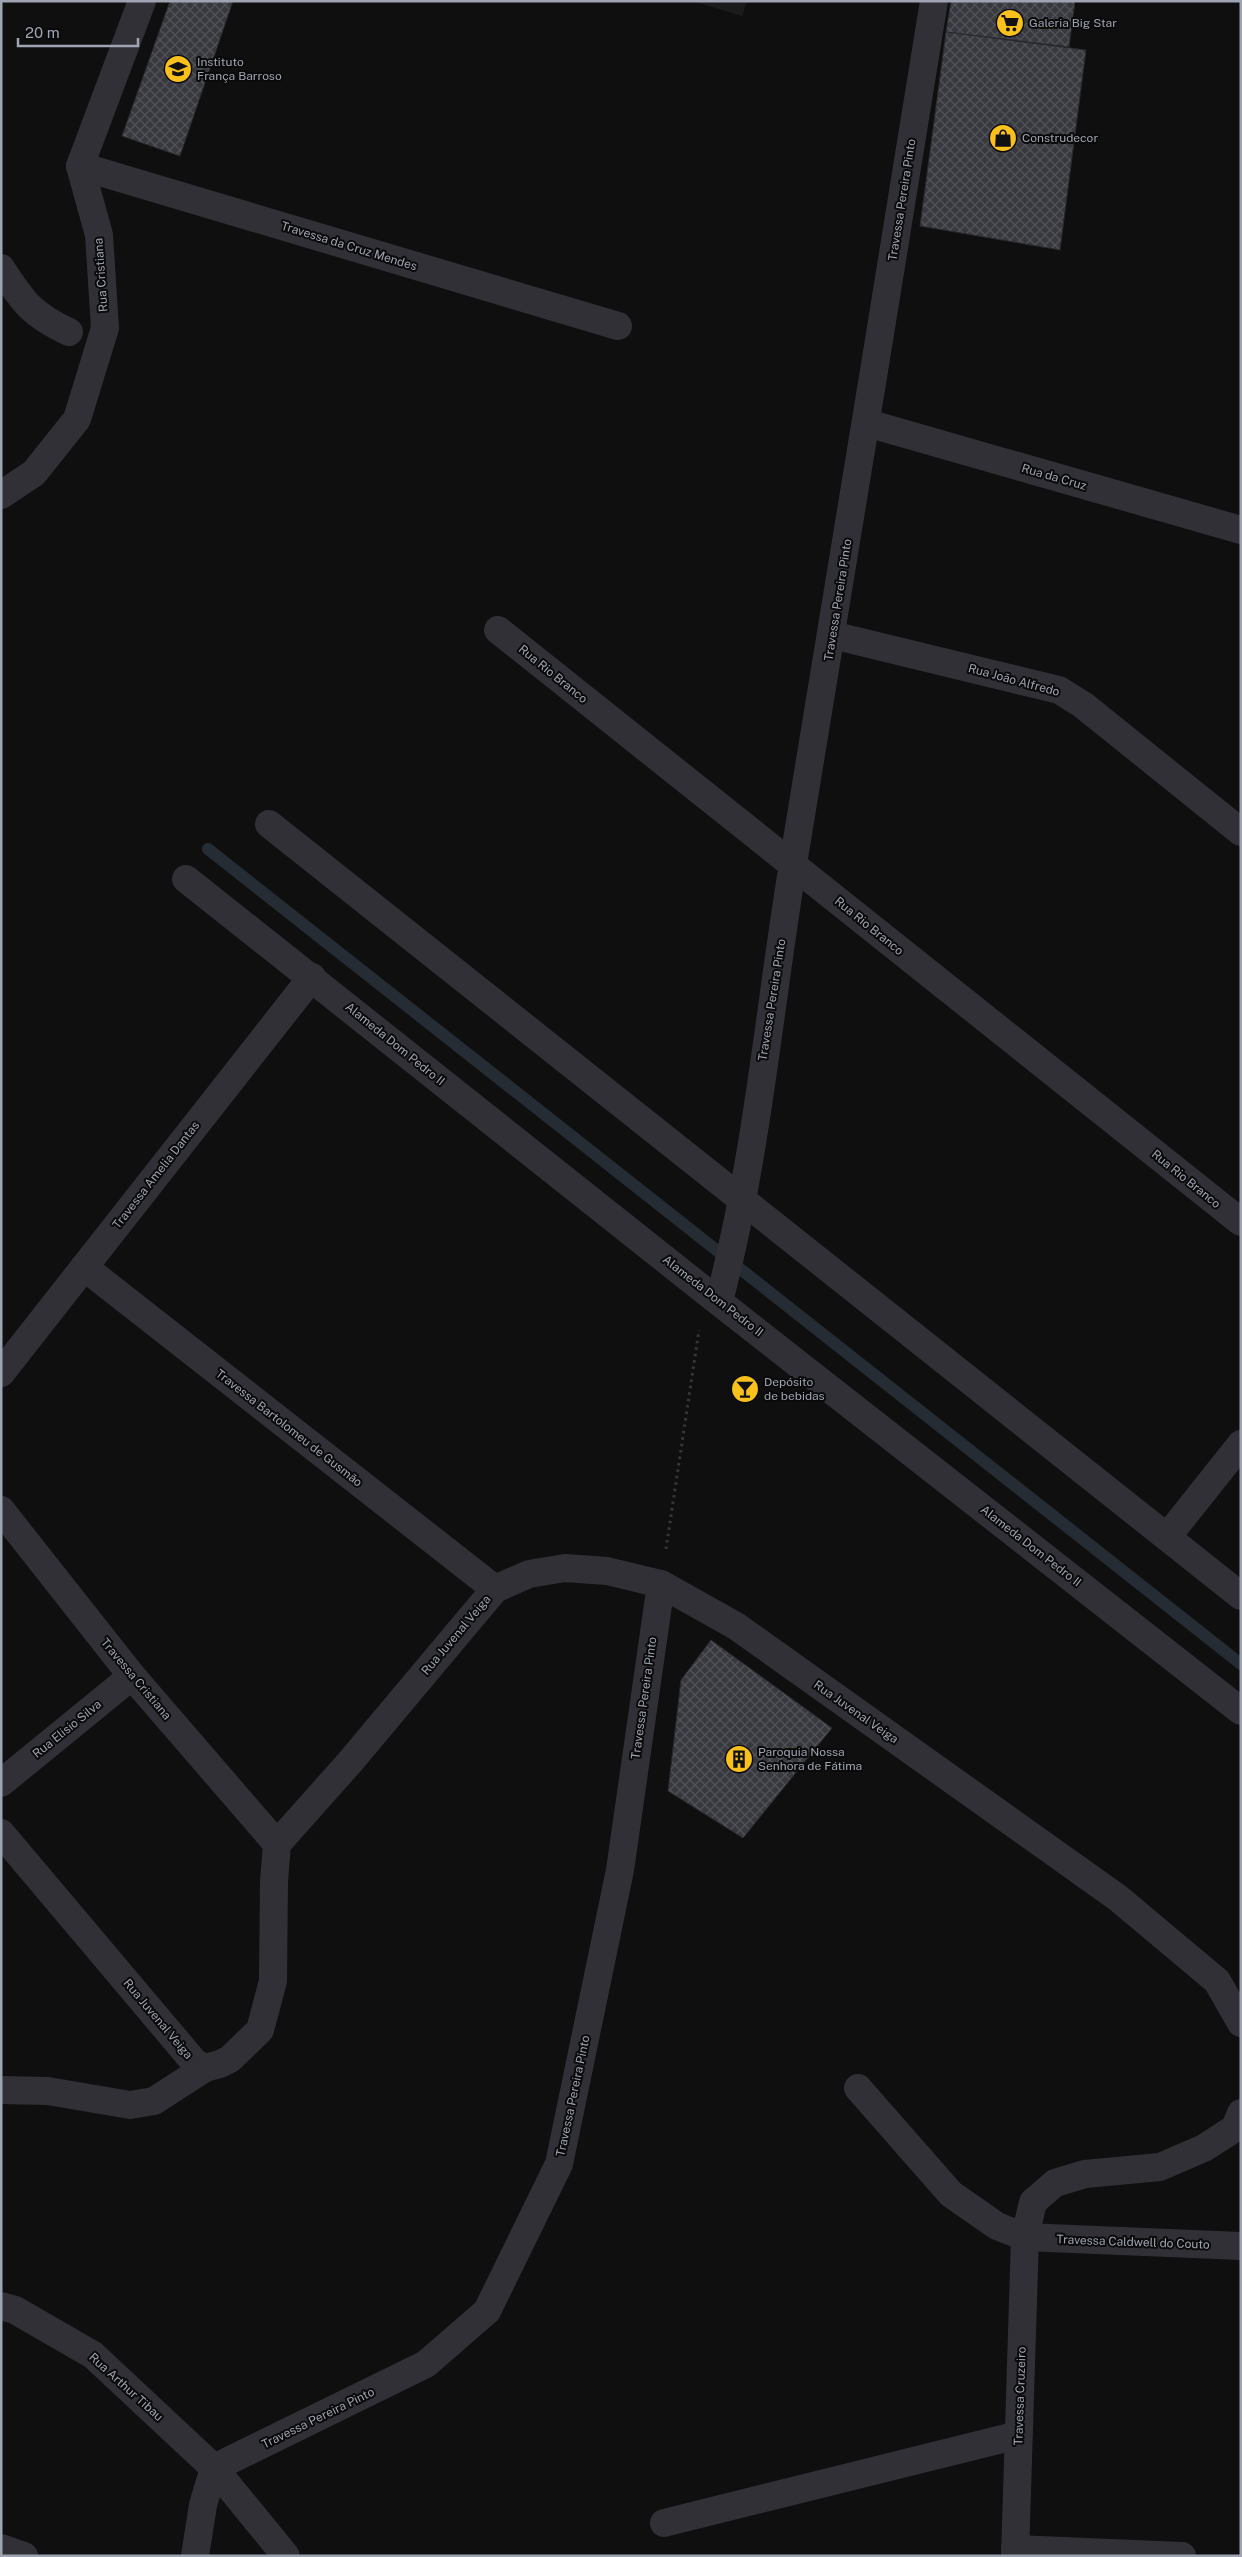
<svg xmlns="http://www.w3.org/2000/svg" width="1242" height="2557" font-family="'Public Sans',sans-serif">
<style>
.built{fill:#1b1b1d}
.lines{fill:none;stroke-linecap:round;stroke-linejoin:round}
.stream{stroke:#252c34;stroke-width:12}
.building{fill:url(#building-cross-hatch);stroke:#29292d}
.path{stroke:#36373d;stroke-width:3;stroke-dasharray:2.5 4;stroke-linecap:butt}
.street{stroke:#303036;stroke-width:28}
.labels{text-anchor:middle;stroke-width:4;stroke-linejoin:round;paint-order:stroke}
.poi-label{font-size:12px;fill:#9fa4b2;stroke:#0a0a0b;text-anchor:start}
.street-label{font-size:12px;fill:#9fa4b2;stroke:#0a0a0b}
</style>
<defs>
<pattern id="building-cross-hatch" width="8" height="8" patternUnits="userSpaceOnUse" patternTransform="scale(1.25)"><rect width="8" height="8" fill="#38393e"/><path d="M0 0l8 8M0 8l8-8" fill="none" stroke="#525358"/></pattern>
</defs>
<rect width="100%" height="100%" fill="#0f0f10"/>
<path class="built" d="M692 1H747L742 16Z"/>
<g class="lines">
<path class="stream" d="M208 849 1241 1664"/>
</g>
<g class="building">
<path d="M170 1H233L180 156 122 136Z"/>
<path d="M951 1H1075L1069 47 946 32Z"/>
<path d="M946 32 1086 50 1060 250 920 226Z"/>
<path d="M711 1640 832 1728 743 1838 668 1791 681 1680Z"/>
</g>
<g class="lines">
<path class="path" d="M666 1549 699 1330"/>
<g class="street">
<path d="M80 166 618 326"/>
<path d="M1 268C23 302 32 315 69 332"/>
<path d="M867 423 1241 530"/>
<path d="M1 495 34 473 77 419 105 328 99 235 80 166 142 1"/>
<path d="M498 630 1241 1222"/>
<path d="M832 635 1059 690 1083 705 1241 832"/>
<path d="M269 824 1241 1596"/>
<path d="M186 879 705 1291 1241 1711"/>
<path d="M84 1267 495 1589"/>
<path d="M719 1301C757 1159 769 1009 793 864 840 576 888 289 934 1"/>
<path d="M1 1373 312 977"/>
<path d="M1 1510 132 1676 277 1844"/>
<path d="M1167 1537 1241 1444"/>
<path d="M1 1783 132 1676"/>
<path d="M1 1833 195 2063 205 2068 220 2064 230 2059 260 2030 273 1981 274 1882 277 1844 350 1762 495 1589 529 1574 565 1568 607 1571 661 1584 736 1626 1118 1898 1217 1981 1241 2023"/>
<path d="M858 2088 951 2194 997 2226 1025 2237 1241 2246"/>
<path d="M1 2090 48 2091 130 2105 154 2101 205 2068"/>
<path d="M1 2306 15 2310 93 2355 214 2468 286 2556"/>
<path d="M664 2523 1018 2435"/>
<path d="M1 2548 24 2556"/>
<path d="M1015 2549 1182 2556"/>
<path d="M195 2556 203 2505 214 2468 426 2364 487 2311 559 2164 620 1870 661 1584"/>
<path d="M1015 2556 1025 2237 1033 2202 1055 2183 1085 2174 1160 2167 1204 2148 1235 2128 1241 2113"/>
</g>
</g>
<defs>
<g id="supermarket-disc" transform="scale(1.4375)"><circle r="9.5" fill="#fac11d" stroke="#0a0a0b"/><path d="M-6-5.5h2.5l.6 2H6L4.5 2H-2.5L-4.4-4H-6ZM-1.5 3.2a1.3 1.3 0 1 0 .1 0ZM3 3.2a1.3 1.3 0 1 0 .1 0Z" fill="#111"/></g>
<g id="school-disc" transform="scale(1.4375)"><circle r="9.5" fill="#fac11d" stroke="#0a0a0b"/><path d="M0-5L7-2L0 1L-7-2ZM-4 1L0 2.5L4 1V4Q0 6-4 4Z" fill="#111"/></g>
<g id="shop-disc" transform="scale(1.4375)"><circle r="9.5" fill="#fac11d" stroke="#0a0a0b"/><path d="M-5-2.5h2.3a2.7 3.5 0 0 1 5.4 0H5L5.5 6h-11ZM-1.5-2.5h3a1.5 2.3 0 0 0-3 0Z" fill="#111"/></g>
<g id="bar-disc" transform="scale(1.4375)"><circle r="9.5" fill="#fac11d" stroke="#0a0a0b"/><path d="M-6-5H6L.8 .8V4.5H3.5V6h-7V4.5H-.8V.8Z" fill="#111"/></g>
<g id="building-disc" transform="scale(1.4375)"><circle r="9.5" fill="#fac11d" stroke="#0a0a0b"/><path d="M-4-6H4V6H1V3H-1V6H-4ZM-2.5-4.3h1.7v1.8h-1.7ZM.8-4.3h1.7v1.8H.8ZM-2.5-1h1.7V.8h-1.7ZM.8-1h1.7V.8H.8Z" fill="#111"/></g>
</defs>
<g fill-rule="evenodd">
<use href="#supermarket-disc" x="1010" y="23"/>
<use href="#school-disc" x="178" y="69"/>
<use href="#shop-disc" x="1003" y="138"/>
<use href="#bar-disc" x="745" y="1389"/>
<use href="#building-disc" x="739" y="1759"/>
</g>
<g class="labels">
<g class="poi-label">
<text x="1029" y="27">Galeria Big Star</text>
<text x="197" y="66">Instituto<tspan x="197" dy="14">França Barroso</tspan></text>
<text x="1022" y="142">Construdecor</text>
<text x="764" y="1386">Depósito<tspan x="764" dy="14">de bebidas</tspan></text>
<text x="758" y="1756">Paroquia Nossa<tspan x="758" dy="14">Senhora de Fátima</tspan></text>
</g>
<g class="street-label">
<text transform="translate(902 200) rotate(-81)" y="4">Travessa Pereira Pinto</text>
<text transform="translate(349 246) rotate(17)" y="4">Travessa da Cruz Mendes</text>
<text transform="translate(101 275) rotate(-94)" y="4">Rua Cristiana</text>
<text transform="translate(1054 477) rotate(16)" y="4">Rua da Cruz</text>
<text transform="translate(838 600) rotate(-81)" y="4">Travessa Pereira Pinto</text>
<text transform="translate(553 674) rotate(39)" y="4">Rua Rio Branco</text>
<text transform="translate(1014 680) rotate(15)" y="4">Rua João Alfredo</text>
<text transform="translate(869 926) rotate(39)" y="4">Rua Rio Branco</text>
<text transform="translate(772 1000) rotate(-81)" y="4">Travessa Pereira Pinto</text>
<text transform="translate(395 1044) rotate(39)" y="4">Alameda Dom Pedro II</text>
<text transform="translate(156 1175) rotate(-52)" y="4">Travessa Amelia Dantas</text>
<text transform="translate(1186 1179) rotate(39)" y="4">Rua Rio Branco</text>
<text transform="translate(713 1296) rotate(38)" y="4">Alameda Dom Pedro II</text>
<text transform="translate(289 1428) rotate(38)" y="4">Travessa Bartolomeu de Gusmão</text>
<text transform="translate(1031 1546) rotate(38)" y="4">Alameda Dom Pedro II</text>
<text transform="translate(456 1635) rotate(-50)" y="4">Rua Juvenal Veiga</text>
<text transform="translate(136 1679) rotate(50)" y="4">Travessa Cristiana</text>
<text transform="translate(644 1698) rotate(-82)" y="4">Travessa Pereira Pinto</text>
<text transform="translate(856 1712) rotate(35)" y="4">Rua Juvenal Veiga</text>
<text transform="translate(67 1729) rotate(-39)" y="4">Rua Elisio Silva</text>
<text transform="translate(158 2019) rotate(50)" y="4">Rua Juvenal Veiga</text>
<text transform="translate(573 2096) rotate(-78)" y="4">Travessa Pereira Pinto</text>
<text transform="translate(1133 2242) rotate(2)" y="4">Travessa Caldwell do Couto</text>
<text transform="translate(126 2387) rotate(42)" y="4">Rua Arthur Tibau</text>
<text transform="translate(1020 2396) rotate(-88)" y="4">Travessa Cruzeiro</text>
<text transform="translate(318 2418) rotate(-26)" y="4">Travessa Pereira Pinto</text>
</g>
</g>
<rect width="1242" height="2557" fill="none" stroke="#9fa4b2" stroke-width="5"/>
<path d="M18 38v8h120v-8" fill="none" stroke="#9fa4b2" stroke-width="2.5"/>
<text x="25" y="38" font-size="15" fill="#9fa4b2" stroke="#0a0a0b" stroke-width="4" paint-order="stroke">20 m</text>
</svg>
